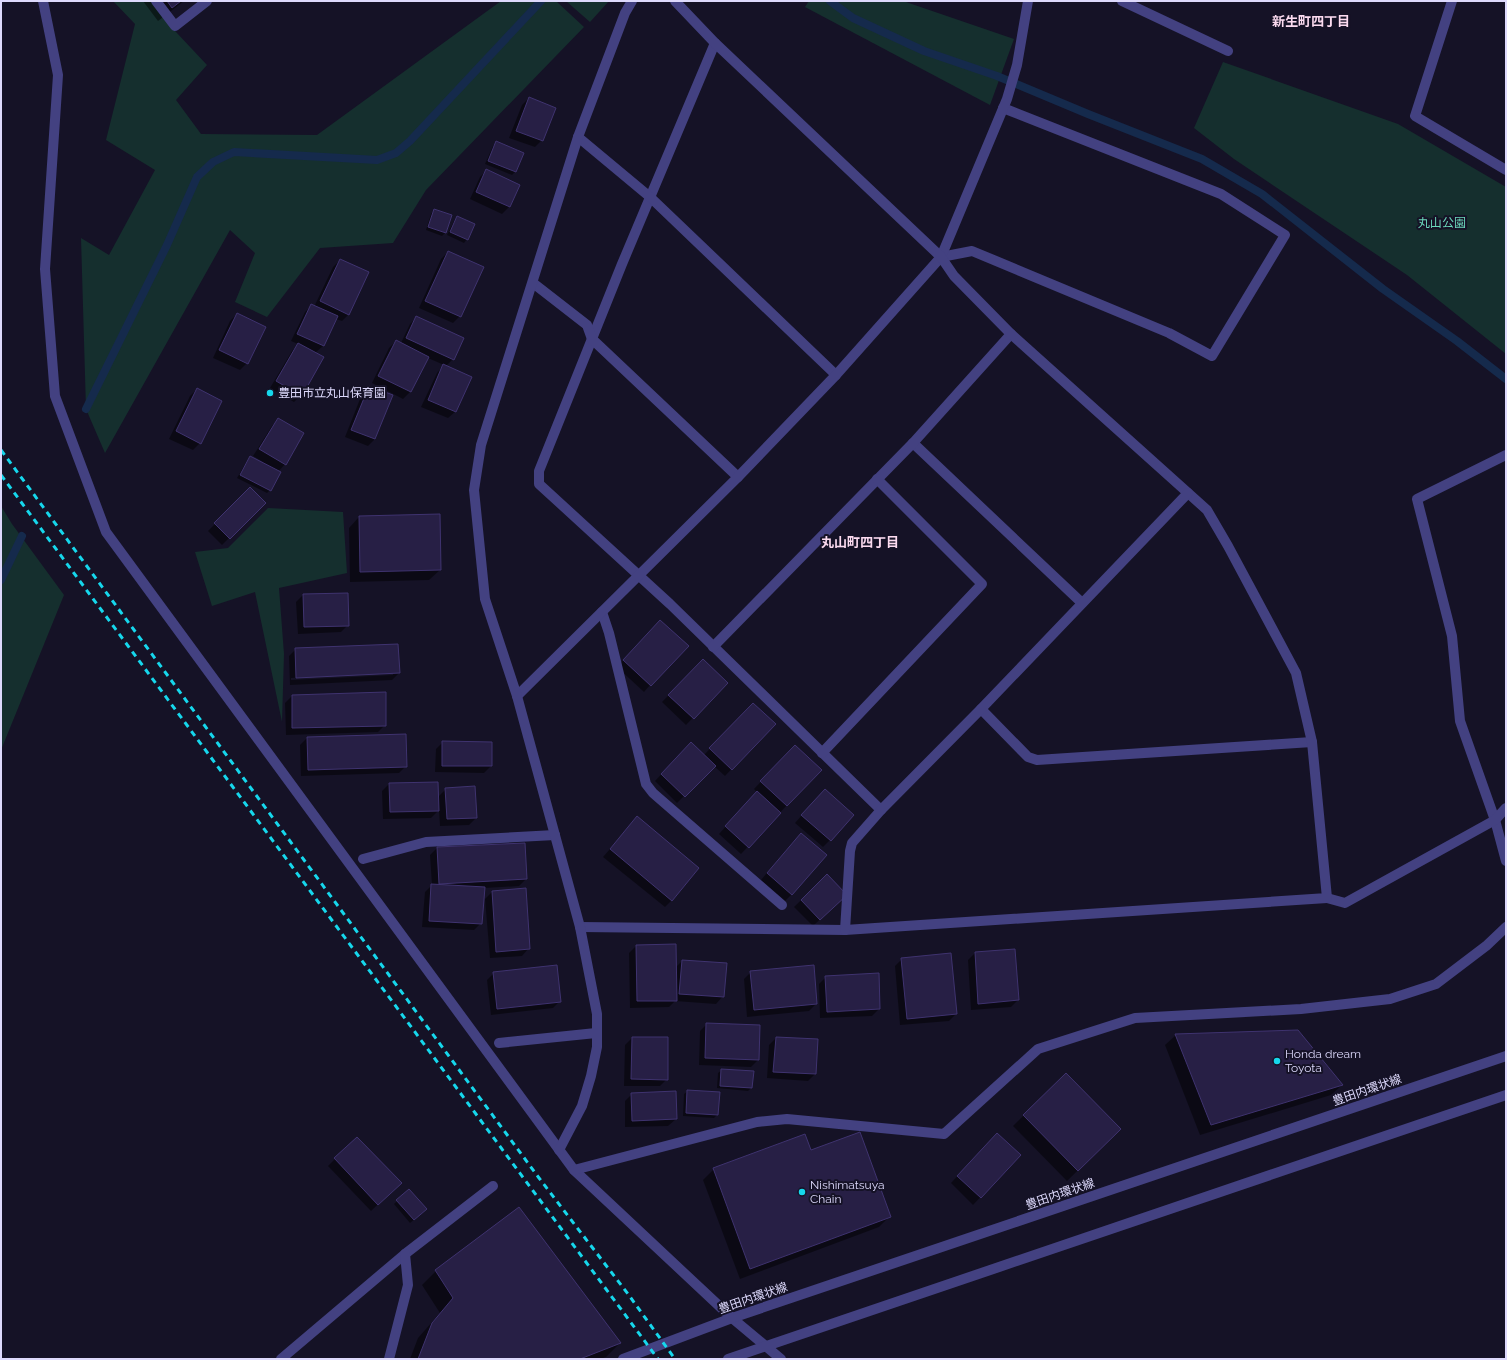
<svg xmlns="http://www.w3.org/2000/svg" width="1507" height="1360" font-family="Raleway,'Noto Sans JP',sans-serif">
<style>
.green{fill:#152f2e}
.shadow{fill:#0007;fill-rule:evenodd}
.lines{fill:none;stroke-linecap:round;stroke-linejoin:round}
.stream{stroke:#152a4c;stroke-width:8}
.building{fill:#271f45;stroke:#3f336f}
.minor{stroke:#434181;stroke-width:10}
.rail{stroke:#16d7ec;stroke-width:3;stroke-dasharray:6 5;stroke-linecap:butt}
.poi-dot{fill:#16d7ec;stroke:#151226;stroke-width:1.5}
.labels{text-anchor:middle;stroke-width:4;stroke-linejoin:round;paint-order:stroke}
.park-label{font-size:12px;fill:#6bd7bb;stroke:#151226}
.poi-label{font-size:12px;fill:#ddd9fc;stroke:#151226;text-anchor:start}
.street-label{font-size:12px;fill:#ddd9fc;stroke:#151226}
.neighbourhood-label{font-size:13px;font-weight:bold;fill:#fcdbf0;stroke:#151226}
</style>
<rect width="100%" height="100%" fill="#151226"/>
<g class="green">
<path d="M113 1H152L176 32 207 65 176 100 201 134 317 135 501 1H556L584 27 426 190 393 243 320 248 267 317 235 302 255 253 230 230 105 453 86 409 81 238 109 255 155 170 106 140 135 24Z"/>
<path d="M566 1H609L590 22Z"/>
<path d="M809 1H903L1014 39 990 105 805 7Z"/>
<path d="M1223 62 1398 124 1506 187V354L1407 275 1234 159 1194 128Z"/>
<path d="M1 506 12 524 64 595 1 750Z"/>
<path d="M268 508 343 512 347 573 279 588 284 654 282 722 255 592 212 606 195 552 228 548Z"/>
</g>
<g class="shadow">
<path d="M143 1H184L158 21Z"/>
<path d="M529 98 542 140 535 147 509 138 522 105Z"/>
<path d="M496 143 515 172 512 175 485 164 493 146Z"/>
<path d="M487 170 519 185 509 207 502 214 470 199 480 177Z"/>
<path d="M434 210 445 233 442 236 426 230 431 214Z"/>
<path d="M457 217 467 239 464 243 447 235 454 221Z"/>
<path d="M448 252 460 316 453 323 419 308 441 259Z"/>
<path d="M340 260 349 314 342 321 336 319 323 346 315 353 301 395 294 402 270 388 292 351 298 344 291 341 305 312 312 305 314 307 333 267Z"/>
<path d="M237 314 247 363 240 370 213 358 230 321Z"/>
<path d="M417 317 453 359 446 366 455 412 448 418 421 407 437 373 444 365 428 358 410 392 403 399 372 383 389 348 396 341 401 343 410 324Z"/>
<path d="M369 387 392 396 375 439 368 446 345 437 362 394Z"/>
<path d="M197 389 200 443 193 450 169 439 190 396Z"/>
<path d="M279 419 285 464 278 472 270 490 267 493 237 478 247 461 250 458 262 464 263 462 253 456 272 426Z"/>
<path d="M250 489 264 503 222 545 208 531Z"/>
<path d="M359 517 440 570 429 580 350 582 349 528Z"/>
<path d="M303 595 348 625 341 632 298 634 296 602Z"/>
<path d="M653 628 650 685 644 692 617 667Z"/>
<path d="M296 649 399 673 392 680 290 685 289 656ZM393 673V675L291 680V678Z"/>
<path d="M703 660 726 683 686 725 662 702Z"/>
<path d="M292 696 385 725 378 732 286 735 285 703Z"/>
<path d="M753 704 774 724 725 776 714 766 677 803 655 781 691 743 704 755Z"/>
<path d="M307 738 406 766 399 773 301 776 300 745Z"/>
<path d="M443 742 491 766 484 773 435 772 436 749Z"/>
<path d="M795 746 820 770 741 854 719 834 757 792 754 789Z"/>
<path d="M389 784 438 797 446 789 476 818 469 825 440 826 439 810 431 818 383 819 382 791Z"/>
<path d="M818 797 830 840 823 847 795 823Z"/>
<path d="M637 818 672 900 665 907 603 857Z"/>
<path d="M794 841 792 894 785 901 761 880Z"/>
<path d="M437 848 526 879 519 886 484 888 481 923 474 930 422 927 425 892 432 885 430 855Z"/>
<path d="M827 875 846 895 813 926 794 907Z"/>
<path d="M492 892 529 948 522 956 490 958 485 899Z"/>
<path d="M636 946 675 968 682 961 723 996 716 1004 675 1001 669 1007 630 1008 629 953Z"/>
<path d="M1014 950 1018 1000 1011 1007 971 1010 968 960 975 953Z"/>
<path d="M902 959 956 1014 949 1021 900 1025 895 966Z"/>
<path d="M751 972 816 1004 809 1011 747 1017 744 979Z"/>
<path d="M494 973 560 1001 553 1008 491 1015 487 980Z"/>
<path d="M826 977 879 1009 872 1016 820 1018 819 984Z"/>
<path d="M707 1024 758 1060 751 1067 699 1065 700 1031Z"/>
<path d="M1176 1035 1342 1085 1331 1095 1200 1135 1165 1045Z"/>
<path d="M632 1038 667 1079 660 1086H624L625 1045Z"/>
<path d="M776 1038 815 1074 808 1081 767 1078 769 1045Z"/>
<path d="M722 1070 751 1088 748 1091 717 1088 718 1073Z"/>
<path d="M1066 1074 1120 1129 1067 1181 1013 1126Z"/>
<path d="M688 1091 717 1115 714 1118 683 1116 684 1094Z"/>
<path d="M632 1094 676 1119 668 1126 625 1127V1101Z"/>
<path d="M990 1141 1020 1155 973 1205 951 1183Z"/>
<path d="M335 1159 400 1183 371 1211 328 1166Z"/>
<path d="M714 1169 890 1216 879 1227 740 1279 703 1180Z"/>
<path d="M409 1190 423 1212 410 1223 394 1204Z"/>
<path d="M519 1208 620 1343 606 1357 600 1359H410L418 1338 440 1313 422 1285 436 1271Z"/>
</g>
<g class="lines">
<g class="stream">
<path d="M830 1 853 18 924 51 997 76 1088 114 1202 159 1262 194 1383 289 1457 341 1506 379"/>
<path d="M86 409 167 245 197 177 213 162 234 152 377 160 396 153 410 141 541 1"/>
<path d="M1 580 22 536"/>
</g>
</g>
<g class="building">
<path d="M167 1H181L172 8Z"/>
<path d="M529 97 556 108 543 141 516 131Z"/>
<path d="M496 141 524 153 516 172 488 161Z"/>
<path d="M486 169 520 185 510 207 476 192Z"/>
<path d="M434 209 452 215 446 233 428 227Z"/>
<path d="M457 216 475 224 468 240 450 232Z"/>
<path d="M448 251 484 267 461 317 425 301Z"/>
<path d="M340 259 369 272 349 315 320 301Z"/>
<path d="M311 304 338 316 324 346 297 334Z"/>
<path d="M237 313 266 327 248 364 219 350Z"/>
<path d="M416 316 464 338 454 360 406 338Z"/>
<path d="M396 340 429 357 411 392 378 376Z"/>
<path d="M298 343 324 357 302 396 276 381Z"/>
<path d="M443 364 472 377 456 412 428 400Z"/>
<path d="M369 386 393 395 375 439 351 430Z"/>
<path d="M197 388 222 401 201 444 176 431Z"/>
<path d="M278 418 304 433 286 465 259 449Z"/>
<path d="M250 456 281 472 271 491 240 475Z"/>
<path d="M250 487 266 503 230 539 214 523Z"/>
<path d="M440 514 441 570 360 572 359 516Z"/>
<path d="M348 593 349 626 304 627 303 594Z"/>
<path d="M660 620 689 646 651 686 623 660Z"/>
<path d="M398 644 400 673 296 678 295 648Z"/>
<path d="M703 659 728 683 694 719 668 695Z"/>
<path d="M386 692V726L292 728V695Z"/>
<path d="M753 703 776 724 732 770 709 748Z"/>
<path d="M406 734 407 767 308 770 307 737Z"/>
<path d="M442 741 492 742V766H442Z"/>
<path d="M691 742 716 766 685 797 661 774Z"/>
<path d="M795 745 822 770 787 806 760 781Z"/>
<path d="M438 782 439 811 390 812 389 783Z"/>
<path d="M475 786 477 818 447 819 445 788Z"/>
<path d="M825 789 854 815 831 841 801 815Z"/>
<path d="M757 791 781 813 749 848 725 826Z"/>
<path d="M637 816 699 868 672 901 610 849Z"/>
<path d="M801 833 827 855 792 895 767 873Z"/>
<path d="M525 843 527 879 439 884 437 847Z"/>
<path d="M827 874 847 895 820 920 801 900Z"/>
<path d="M431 884 485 887 482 924 429 921Z"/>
<path d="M526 888 530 949 496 952 492 891Z"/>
<path d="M676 944 677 1001H637L636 945Z"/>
<path d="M1015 949 1019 1000 978 1004 975 952Z"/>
<path d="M951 953 957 1014 907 1019 901 958Z"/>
<path d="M682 960 727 963 724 997 679 994Z"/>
<path d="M557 965 561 1002 497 1009 493 972Z"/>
<path d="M814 965 817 1004 754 1010 750 971Z"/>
<path d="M879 973 880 1009 827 1012 825 976Z"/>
<path d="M706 1023 760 1025 759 1060 705 1058Z"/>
<path d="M1298 1030 1343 1085 1211 1125 1175 1034Z"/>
<path d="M632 1037H668V1080L631 1079Z"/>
<path d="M776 1037 818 1039 816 1074 773 1072Z"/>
<path d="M721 1069 754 1071 752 1088 720 1086Z"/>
<path d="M1066 1073 1121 1129 1078 1171 1023 1115Z"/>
<path d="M687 1090 720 1092 718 1115 686 1113Z"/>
<path d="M676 1091 677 1119 632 1121 631 1093Z"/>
<path d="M860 1132 891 1217 750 1269 713 1168 805 1134 811 1150Z"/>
<path d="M997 1133 1021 1155 981 1198 957 1176Z"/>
<path d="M357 1137 402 1183 378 1205 334 1158Z"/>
<path d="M409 1189 427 1209 414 1220 396 1200Z"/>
<path d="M519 1207 621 1343 580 1359H418L432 1323 453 1298 435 1270Z"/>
</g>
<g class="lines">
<g class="minor">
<path d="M43 1 58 75 45 269 55 396 106 532 574 1170 732 1318 781 1359"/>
<path d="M156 1 175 26 207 1"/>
<path d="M1122 1 1228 51"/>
<path d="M1452 1 1415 116 1506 170"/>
<path d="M715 43 622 264 539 471V484L670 604 881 810"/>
<path d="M578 137 650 197 836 375"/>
<path d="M941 257 972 251 1169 333 1212 356 1285 235 1221 194 1003 108"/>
<path d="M533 283 587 325 592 339 738 477"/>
<path d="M913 443 1082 603"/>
<path d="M1506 455 1417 499 1452 636 1460 721 1495 820 1506 861"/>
<path d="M602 612 609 633 646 784 653 793 782 905"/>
<path d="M713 647 913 443 1011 334"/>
<path d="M517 696 738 477 836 375 941 257 1007 99 1017 65 1028 1"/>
<path d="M981 709 1028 757 1037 760 1312 742"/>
<path d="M822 753 982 584 877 479"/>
<path d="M363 859 426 842 555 835"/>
<path d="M1327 898 1345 903 1495 820 1506 808"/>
<path d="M580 927 845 930 1327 898 1312 742 1296 673 1228 546 1207 510 1011 334 954 276 941 257 715 43 675 1"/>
<path d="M845 930 850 851 852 843 881 810 981 709 1188 493"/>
<path d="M499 1043 596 1033"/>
<path d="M559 1150 582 1106 591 1076 597 1047V1014L580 927 517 696 485 599 474 490 481 445 578 137 625 13 632 1"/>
<path d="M574 1170 757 1122 787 1119 944 1134 1038 1049 1135 1018 1301 1009 1390 999 1436 984 1486 946 1506 927"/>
<path d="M281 1359 405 1254 493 1186"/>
<path d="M389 1359 408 1285 405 1254"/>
<path d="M623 1359 732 1318 1506 1056"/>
<path d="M728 1359 1506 1095"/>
</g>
<g class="rail">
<path d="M1 450 539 1178 628 1294 675 1359"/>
<path d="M1 475 658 1359"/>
</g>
</g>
<g class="poi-dot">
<circle cx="270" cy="393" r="4"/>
<circle cx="1277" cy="1061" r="4"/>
<circle cx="802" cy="1192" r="4"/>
</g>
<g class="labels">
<g class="park-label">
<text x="1442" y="227">丸山公園</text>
</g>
<g class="poi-label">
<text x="278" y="397">豊田市立丸山保育園</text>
<text x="1285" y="1058">Honda dream<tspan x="1285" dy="14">Toyota</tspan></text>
<text x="810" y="1189">Nishimatsuya<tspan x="810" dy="14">Chain</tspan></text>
</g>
<g class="street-label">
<text transform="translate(1367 1090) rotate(-19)" y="4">豊田内環状線</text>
<text transform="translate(1060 1194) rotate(-19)" y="4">豊田内環状線</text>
<text transform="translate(753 1298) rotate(-19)" y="4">豊田内環状線</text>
</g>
<g class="neighbourhood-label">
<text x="1311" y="26">新生町四丁目</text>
<text x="860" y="547">丸山町四丁目</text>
</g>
</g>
<rect width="1507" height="1360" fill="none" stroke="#ddd9fc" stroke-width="4"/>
</svg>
